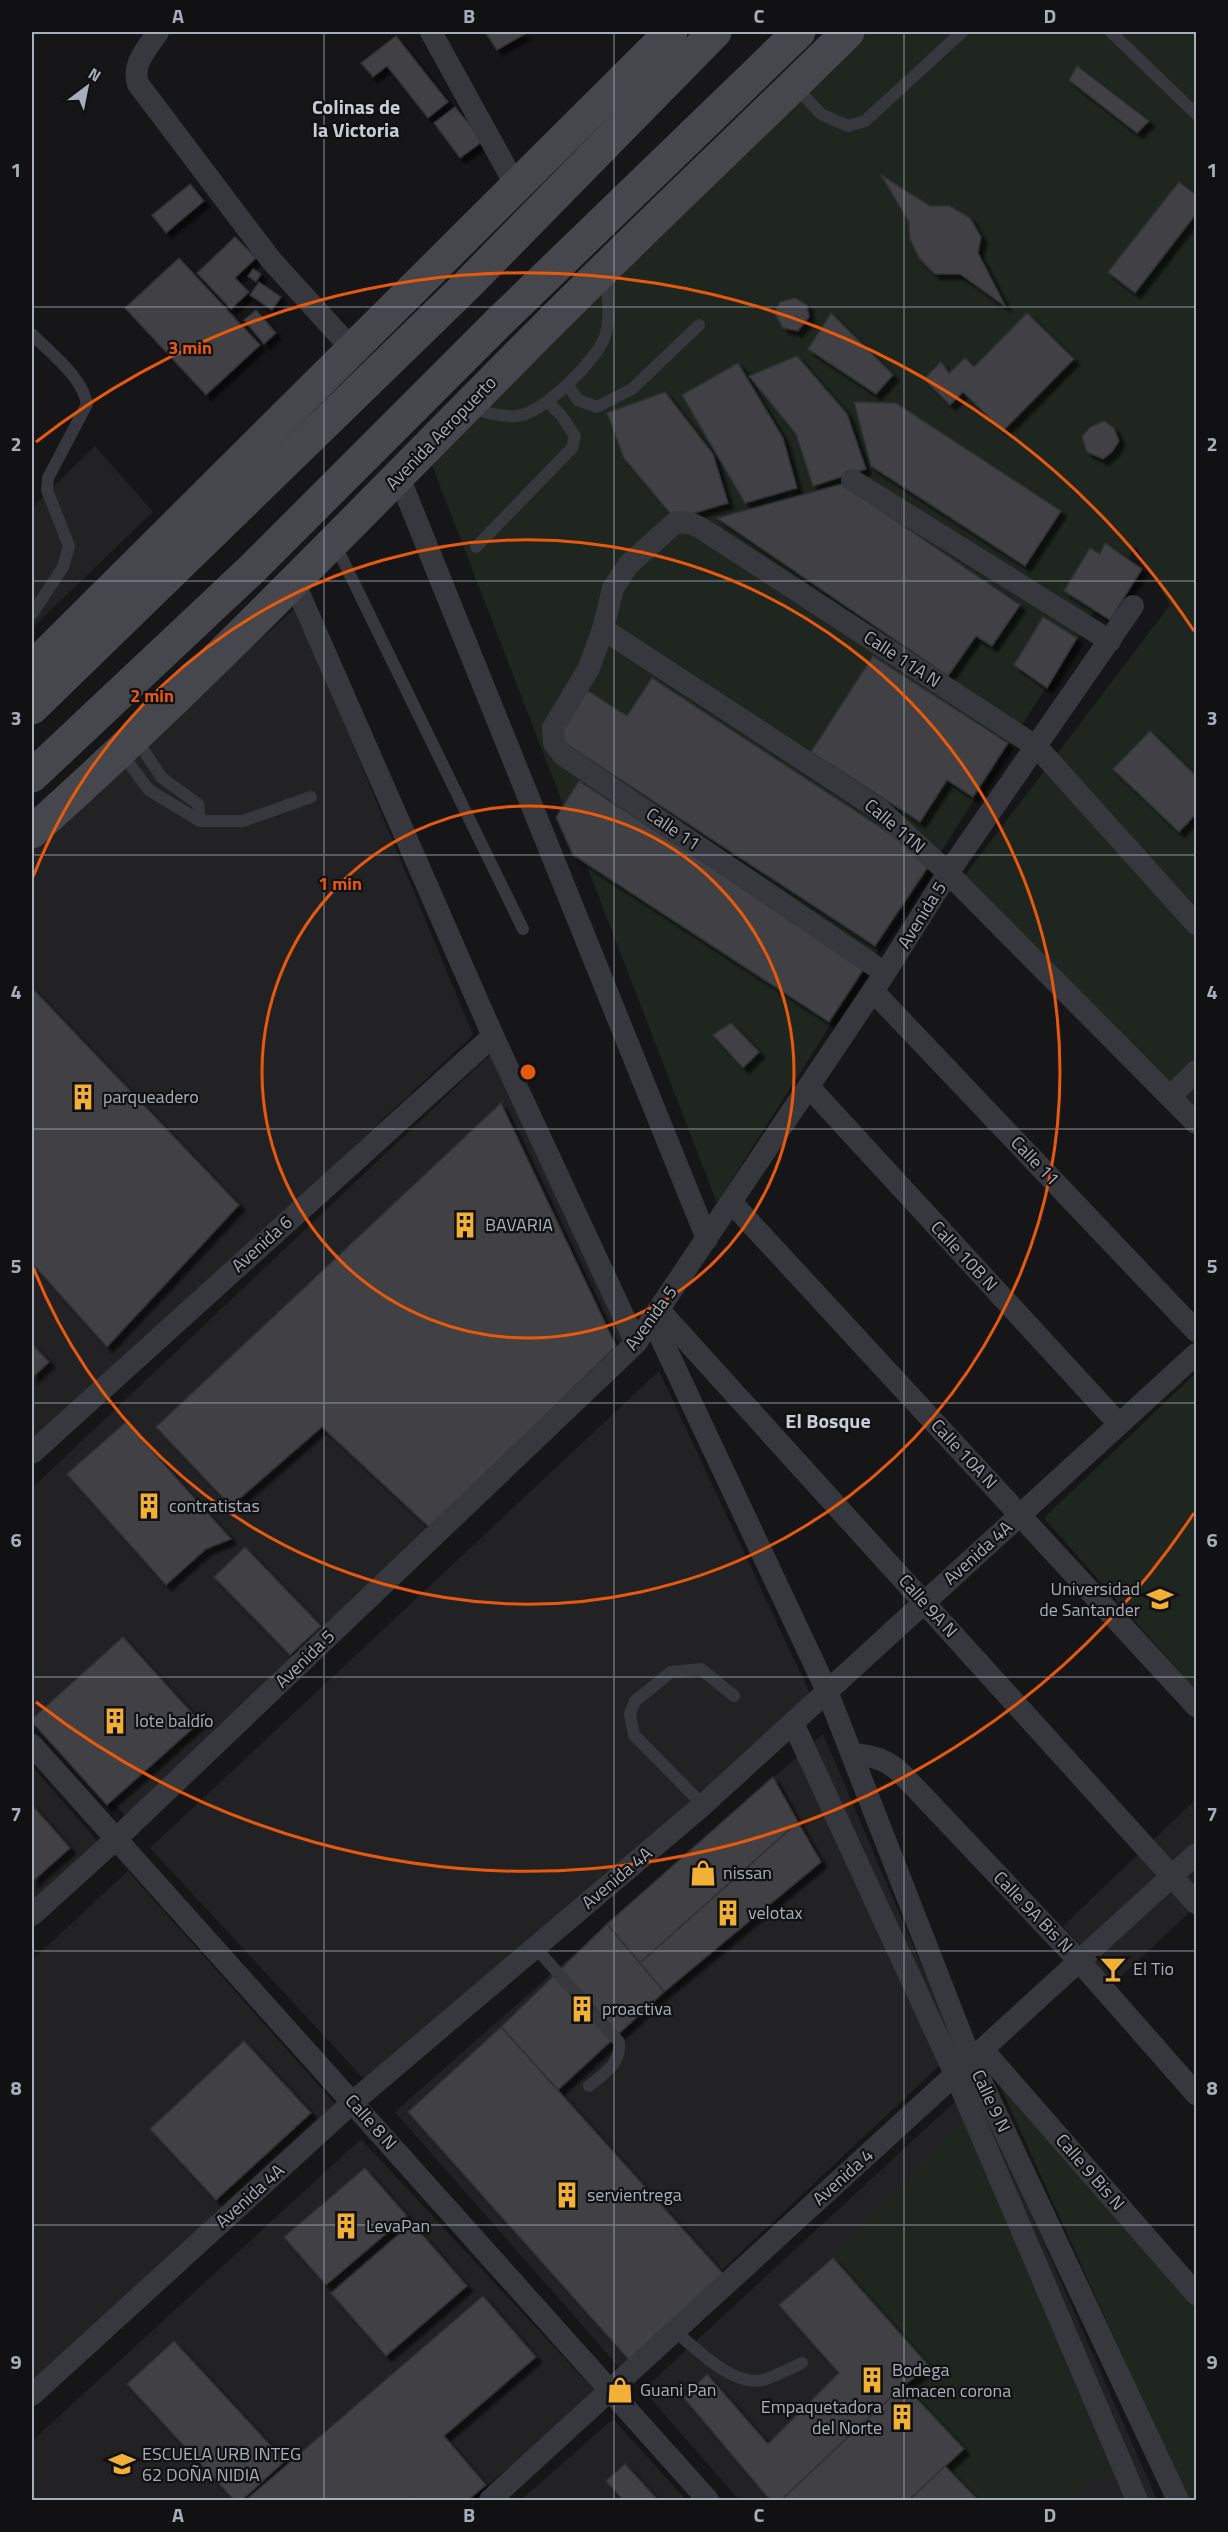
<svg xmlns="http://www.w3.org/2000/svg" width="1228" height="2532" font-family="'Titillium Web',sans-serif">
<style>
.built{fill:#222225}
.green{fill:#1e261f}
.building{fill:#404145;stroke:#303034;stroke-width:1.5;filter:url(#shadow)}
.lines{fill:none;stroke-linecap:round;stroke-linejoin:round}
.lane{stroke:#37383d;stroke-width:12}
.street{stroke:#37383d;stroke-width:22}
.secondary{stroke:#45474d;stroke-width:33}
.grid{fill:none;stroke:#a8adb8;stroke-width:1.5;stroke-opacity:0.55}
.ring{fill:none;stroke:#e8590c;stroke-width:3}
.labels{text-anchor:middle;stroke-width:4.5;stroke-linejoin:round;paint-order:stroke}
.street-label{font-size:18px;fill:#a8adb8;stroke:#111113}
.poi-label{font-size:18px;fill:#a8adb8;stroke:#111113;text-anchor:start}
.neighbourhood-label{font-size:20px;font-weight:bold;fill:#c9ccd4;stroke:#111113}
.centre{fill:#e8590c;stroke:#111113;stroke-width:3}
.ring-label{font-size:18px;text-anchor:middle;font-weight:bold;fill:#e8590c;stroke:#111113;stroke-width:4.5;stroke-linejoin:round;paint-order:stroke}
.neatline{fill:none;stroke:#a8adb8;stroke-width:2}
.grid-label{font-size:20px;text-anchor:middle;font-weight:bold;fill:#a8adb8}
</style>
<defs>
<filter id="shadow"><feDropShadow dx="5.5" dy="5.5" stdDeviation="1.5" flood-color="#0009"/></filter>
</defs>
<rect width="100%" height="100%" fill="#161618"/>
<g class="built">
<path d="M95 446 153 512 32 628V508Z"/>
<path d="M296 607 473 1035 32 1448V847Z"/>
<path d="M494 1051 637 1336 126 1817 32 1714V1488Z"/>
<path d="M659 1371 814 1702 375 2091 150 1848Z"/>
<path d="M823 1734 957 2049 619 2367 395 2112Z"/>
<path d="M32 1766 98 1842 32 1904Z"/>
<path d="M1196 1799V1906L1112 1985 1063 1926Z"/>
<path d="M128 1871 338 2107 32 2399V1960Z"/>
<path d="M974 2084 1157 2500H739L643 2390Z"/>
<path d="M361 2139 596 2392 471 2500H32V2441Z"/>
<path d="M613 2419 686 2500H521Z"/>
</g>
<g class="green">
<path d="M856 32H1196V1135L960 882 1170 605 1136 546 717 1203 432 465Z"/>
<path d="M1196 1373V1690L1044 1518Z"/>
<path d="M986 2055 1196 2282V2500H1188Z"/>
<path d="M963 2119 1111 2472 1063 2500H978L945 2466 964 2448 904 2385 929 2367 833 2258Z"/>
</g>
<g class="building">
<path d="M485 32H524L525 34 497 50Z"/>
<path d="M396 36 448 102 428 118 387 66 373 77 361 63Z"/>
<path d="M1077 66 1149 121 1137 133 1069 80Z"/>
<path d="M455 107 483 141 460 158 434 123Z"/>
<path d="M881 175 930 206H950L970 218 981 237 978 253 1006 307 960 274H935L919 258 910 239 909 222Z"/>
<path d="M1179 182 1196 195V214L1135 293 1108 272Z"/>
<path d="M190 184 204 201 166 233 152 215Z"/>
<path d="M235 237 256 258 235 278 249 292 231 309 197 273Z"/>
<path d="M179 258 260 345 206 395 125 308Z"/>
<path d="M253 269 261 274 256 282 248 276Z"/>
<path d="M259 282 281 297 272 310 250 295Z"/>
<path d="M795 298 807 305 809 317 798 331 783 328 774 313 780 302Z"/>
<path d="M256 310 276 333 264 344 244 320Z"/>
<path d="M831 313 893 375 876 394 808 349Z"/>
<path d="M1027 313 1074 359 1003 431 963 392 950 405 924 379 941 362 949 373 965 358 974 367Z"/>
<path d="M797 356 847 414 866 469 813 486 796 434 749 376Z"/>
<path d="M738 363 783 438 797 488 745 503 682 395Z"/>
<path d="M665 392 713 454 728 503 675 519 624 458 607 413Z"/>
<path d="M854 402 896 403 1061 511 1025 566 871 466Z"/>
<path d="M1104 421 1114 428 1119 441 1112 452 1103 459 1087 452 1082 437 1090 427Z"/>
<path d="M842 484 1020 605 992 646 976 636 948 676 717 518Z"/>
<path d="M1105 543 1142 569 1110 620 1064 591 1090 548 1100 554Z"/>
<path d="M1043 617 1077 638 1047 688 1014 665Z"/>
<path d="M873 656 1008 743 973 797 947 780 920 822 811 752Z"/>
<path d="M652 678 932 861 875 946 554 736 585 689 627 716Z"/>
<path d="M1150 731 1196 776V814L1179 832 1113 769Z"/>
<path d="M579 781 865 967 829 1022 573 855 556 817Z"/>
<path d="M32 988 239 1205 107 1347 32 1263Z"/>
<path d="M731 1023 759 1052 743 1068 713 1035Z"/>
<path d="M501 1103 616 1346 430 1528 322 1427 231 1506 156 1427Z"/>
<path d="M32 1344 49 1362 32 1378Z"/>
<path d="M126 1422 231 1539 206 1549 166 1585 67 1474Z"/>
<path d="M245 1547 321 1626 290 1655 214 1577Z"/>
<path d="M123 1637 200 1722 107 1805 32 1722V1719Z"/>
<path d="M773 1777 798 1822 640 1963 607 1924Z"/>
<path d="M32 1805 70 1848 32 1882Z"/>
<path d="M798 1822 821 1862 664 1992 640 1963Z"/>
<path d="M607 1924 664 1992 558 2090 501 2027Z"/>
<path d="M501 2027 726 2277 630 2361 408 2112Z"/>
<path d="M244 2041 311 2113 216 2200 150 2129Z"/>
<path d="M365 2168 407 2216 326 2285 284 2237Z"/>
<path d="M412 2223 467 2286 386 2356 331 2293Z"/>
<path d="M833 2258 930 2367 904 2385 781 2500H770L684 2398 707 2374 768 2444 839 2373 779 2305Z"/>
<path d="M483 2296 536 2357 444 2436 486 2485 468 2500H414L412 2498 409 2500H246Z"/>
<path d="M174 2341 285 2461 242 2500H234L127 2384Z"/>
<path d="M904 2385 964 2449 909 2500H781Z"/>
<path d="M625 2464 658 2500H623L606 2481Z"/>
<path d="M945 2466 978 2500H909Z"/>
</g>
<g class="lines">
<g class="lane">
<path d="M1111 32 1196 114"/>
<path d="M794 85 821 114 848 126 865 121 962 32"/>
<path d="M32 334C51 354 82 376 87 404L48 478 47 490 69 546 63 567 32 614"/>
<path d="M568 385 578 400 597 407 632 389 699 325"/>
<path d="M471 408C485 412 500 417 516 416 543 414 593 363 604 339 612 321 607 293 606 274"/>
<path d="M334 542 523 929"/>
<path d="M476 547 572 448 575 436 561 415 548 402"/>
<path d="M136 739 162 778 198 804 200 821"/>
<path d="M121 753 149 790 200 821H243L311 797"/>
<path d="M703 1805 634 1735 630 1714 635 1701 671 1672 701 1669 734 1696"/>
<path d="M535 1947 619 2042C621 2064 605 2073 589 2086"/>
<path d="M675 2331C695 2348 733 2387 763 2380 776 2376 789 2369 802 2363"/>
</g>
<g class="street">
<path d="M158 32C148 48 131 64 138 84L271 260 351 348"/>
<path d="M431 32 516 186"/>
<path d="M399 477 707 1239"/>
<path d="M852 480 1110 641"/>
<path d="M294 582 493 1036 636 1343"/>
<path d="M603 629 880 810 948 873 1196 1123"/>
<path d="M885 973 563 755 554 743 553 728 589 668 603 629 613 588 629 564 676 522 690 523 701 528 1037 747 1196 924"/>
<path d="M873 991 1196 1331"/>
<path d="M809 1087 1119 1424"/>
<path d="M1171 1096 1196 1071"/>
<path d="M731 1202 1196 1706"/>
<path d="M659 1310 1196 1903"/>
<path d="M652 1319 827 1691 971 2060 1178 2500"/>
<path d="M32 1453 493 1036"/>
<path d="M793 1723 955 2074 1137 2500"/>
<path d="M32 1745 708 2500"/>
<path d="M852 1754C874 1756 886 1759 902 1774L1080 1962 1196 2094"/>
<path d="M32 1915 116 1839 636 1343 885 973 948 873 1133 606"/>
<path d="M983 2050 1196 2294"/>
<path d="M32 2395 353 2102 703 1805 1196 1354"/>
<path d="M490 2500 1196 1854"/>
</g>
<g class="secondary">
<path d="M32 668 671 32"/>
<path d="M32 708 466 286 715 32"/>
<path d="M32 776 253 568 500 321 799 32"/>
<path d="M32 832C202 680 359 515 520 353 627 244 739 140 848 32"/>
</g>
</g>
<path class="grid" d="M324 32V2500M614 32V2500M904 32V2500M32 307H1196M32 581H1196M32 855H1196M32 1129H1196M32 1403H1196M32 1677H1196M32 1951H1196M32 2225H1196"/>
<g class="ring">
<circle cx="528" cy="1072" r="266"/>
<path d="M33 877A532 532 0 1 1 33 1267"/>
<path d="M1194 1513A799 799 0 0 1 36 1702M36 442A799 799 0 0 1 1194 631"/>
</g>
<defs>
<g id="building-bare" transform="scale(2.07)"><path d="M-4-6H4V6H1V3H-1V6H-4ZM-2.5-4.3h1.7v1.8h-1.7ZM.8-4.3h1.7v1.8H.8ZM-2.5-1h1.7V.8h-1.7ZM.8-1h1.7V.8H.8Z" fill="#f2b134" stroke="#111113" stroke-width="2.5" paint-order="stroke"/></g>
<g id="university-bare" transform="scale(2.07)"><path d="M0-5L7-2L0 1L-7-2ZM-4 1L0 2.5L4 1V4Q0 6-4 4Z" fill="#f2b134" stroke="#111113" stroke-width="2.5" paint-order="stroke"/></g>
<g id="shop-bare" transform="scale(2.07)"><path d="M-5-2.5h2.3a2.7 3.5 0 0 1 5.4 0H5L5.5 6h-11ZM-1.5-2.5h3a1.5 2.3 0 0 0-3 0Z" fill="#f2b134" stroke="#111113" stroke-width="2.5" paint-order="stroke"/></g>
<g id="bar-bare" transform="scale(2.07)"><path d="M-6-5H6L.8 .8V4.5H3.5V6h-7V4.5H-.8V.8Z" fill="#f2b134" stroke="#111113" stroke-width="2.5" paint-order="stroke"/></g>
<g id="school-bare" transform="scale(2.07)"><path d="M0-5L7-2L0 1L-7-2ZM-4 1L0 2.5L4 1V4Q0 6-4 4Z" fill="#f2b134" stroke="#111113" stroke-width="2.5" paint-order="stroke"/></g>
</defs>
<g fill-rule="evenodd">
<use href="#building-bare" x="83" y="1097"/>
<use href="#building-bare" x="465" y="1225"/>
<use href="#building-bare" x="149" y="1506"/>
<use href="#university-bare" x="1160" y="1599"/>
<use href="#building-bare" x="115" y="1721"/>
<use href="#shop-bare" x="703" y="1873"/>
<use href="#building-bare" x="728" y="1913"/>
<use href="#bar-bare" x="1113" y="1969"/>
<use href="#building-bare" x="582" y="2009"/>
<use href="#building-bare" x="567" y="2195"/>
<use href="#building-bare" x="346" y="2226"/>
<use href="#building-bare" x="872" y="2380"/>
<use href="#shop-bare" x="620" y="2390"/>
<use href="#building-bare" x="902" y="2417"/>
<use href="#school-bare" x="122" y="2464"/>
</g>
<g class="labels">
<g class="street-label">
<text transform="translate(441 433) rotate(-46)" y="6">Avenida Aeropuerto</text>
<text transform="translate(902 659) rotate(33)" y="6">Calle 11A N</text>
<text transform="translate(895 826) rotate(40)" y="6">Calle 11N</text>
<text transform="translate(673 829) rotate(34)" y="6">Calle 11</text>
<text transform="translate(922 915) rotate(-58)" y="6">Avenida 5</text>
<text transform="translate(1035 1161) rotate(46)" y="6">Calle 11</text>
<text transform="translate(262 1244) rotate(-42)" y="6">Avenida 6</text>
<text transform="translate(964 1256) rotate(47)" y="6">Calle 10B N</text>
<text transform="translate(651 1318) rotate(-54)" y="6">Avenida 5</text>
<text transform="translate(964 1454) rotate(47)" y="6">Calle 10A N</text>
<text transform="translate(978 1553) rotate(-42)" y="6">Avenida 4A</text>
<text transform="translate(928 1606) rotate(48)" y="6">Calle 9A N</text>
<text transform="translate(305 1659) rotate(-44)" y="6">Avenida 5</text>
<text transform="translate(617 1878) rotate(-40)" y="6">Avenida 4A</text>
<text transform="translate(1033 1912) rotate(46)" y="6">Calle 9A Bis N</text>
<text transform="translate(991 2101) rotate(65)" y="6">Calle 9 N</text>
<text transform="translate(371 2122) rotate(48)" y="6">Calle 8 N</text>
<text transform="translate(1090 2172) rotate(49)" y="6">Calle 9 Bis N</text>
<text transform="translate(843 2177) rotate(-42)" y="6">Avenida 4</text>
<text transform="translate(250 2196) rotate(-42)" y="6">Avenida 4A</text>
</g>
<g class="poi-label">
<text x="103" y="1103">parqueadero</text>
<text x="485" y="1231">BAVARIA</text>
<text x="169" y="1512">contratistas</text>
<text x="1140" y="1595" text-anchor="end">Universidad<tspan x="1140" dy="21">de Santander</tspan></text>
<text x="135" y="1727">lote baldío</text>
<text x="723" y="1879">nissan</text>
<text x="748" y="1919">velotax</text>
<text x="1133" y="1975">El Tio</text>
<text x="602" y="2015">proactiva</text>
<text x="587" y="2201">servientrega</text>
<text x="366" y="2232">LevaPan</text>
<text x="892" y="2376">Bodega<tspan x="892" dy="21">almacen corona</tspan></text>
<text x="640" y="2396">Guani Pan</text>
<text x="882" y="2413" text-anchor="end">Empaquetadora<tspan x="882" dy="21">del Norte</tspan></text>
<text x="142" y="2460">ESCUELA URB INTEG<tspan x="142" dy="21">62 DOÑA NIDIA</tspan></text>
</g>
<g class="neighbourhood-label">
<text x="356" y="114">Colinas de<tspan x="356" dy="23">la Victoria</tspan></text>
<text x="828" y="1428">El Bosque</text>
</g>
</g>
<circle cx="528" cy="1072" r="9" class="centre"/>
<g class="ring-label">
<text x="190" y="354">3 min</text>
<text x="152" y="702">2 min</text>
<text x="340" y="890">1 min</text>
</g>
<rect width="1228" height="2532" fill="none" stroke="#111113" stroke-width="66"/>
<g transform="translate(87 87) rotate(32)" stroke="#111113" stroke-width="4.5" paint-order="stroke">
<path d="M0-4.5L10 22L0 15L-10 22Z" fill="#a8adb8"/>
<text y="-9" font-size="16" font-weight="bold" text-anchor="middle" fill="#a8adb8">N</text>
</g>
<rect x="33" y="33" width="1162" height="2466" class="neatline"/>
<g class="grid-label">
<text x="178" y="23">A</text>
<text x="469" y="23">B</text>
<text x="759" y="23">C</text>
<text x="1050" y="23">D</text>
<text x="16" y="177">1</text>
<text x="1212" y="177">1</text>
<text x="16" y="451">2</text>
<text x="1212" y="451">2</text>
<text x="16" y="725">3</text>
<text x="1212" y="725">3</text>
<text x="16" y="999">4</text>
<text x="1212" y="999">4</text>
<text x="16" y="1273">5</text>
<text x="1212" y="1273">5</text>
<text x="16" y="1547">6</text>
<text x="1212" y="1547">6</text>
<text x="16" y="1821">7</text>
<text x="1212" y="1821">7</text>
<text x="16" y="2095">8</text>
<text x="1212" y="2095">8</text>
<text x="16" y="2369">9</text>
<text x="1212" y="2369">9</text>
<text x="178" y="2522">A</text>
<text x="469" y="2522">B</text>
<text x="759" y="2522">C</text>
<text x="1050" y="2522">D</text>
</g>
</svg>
